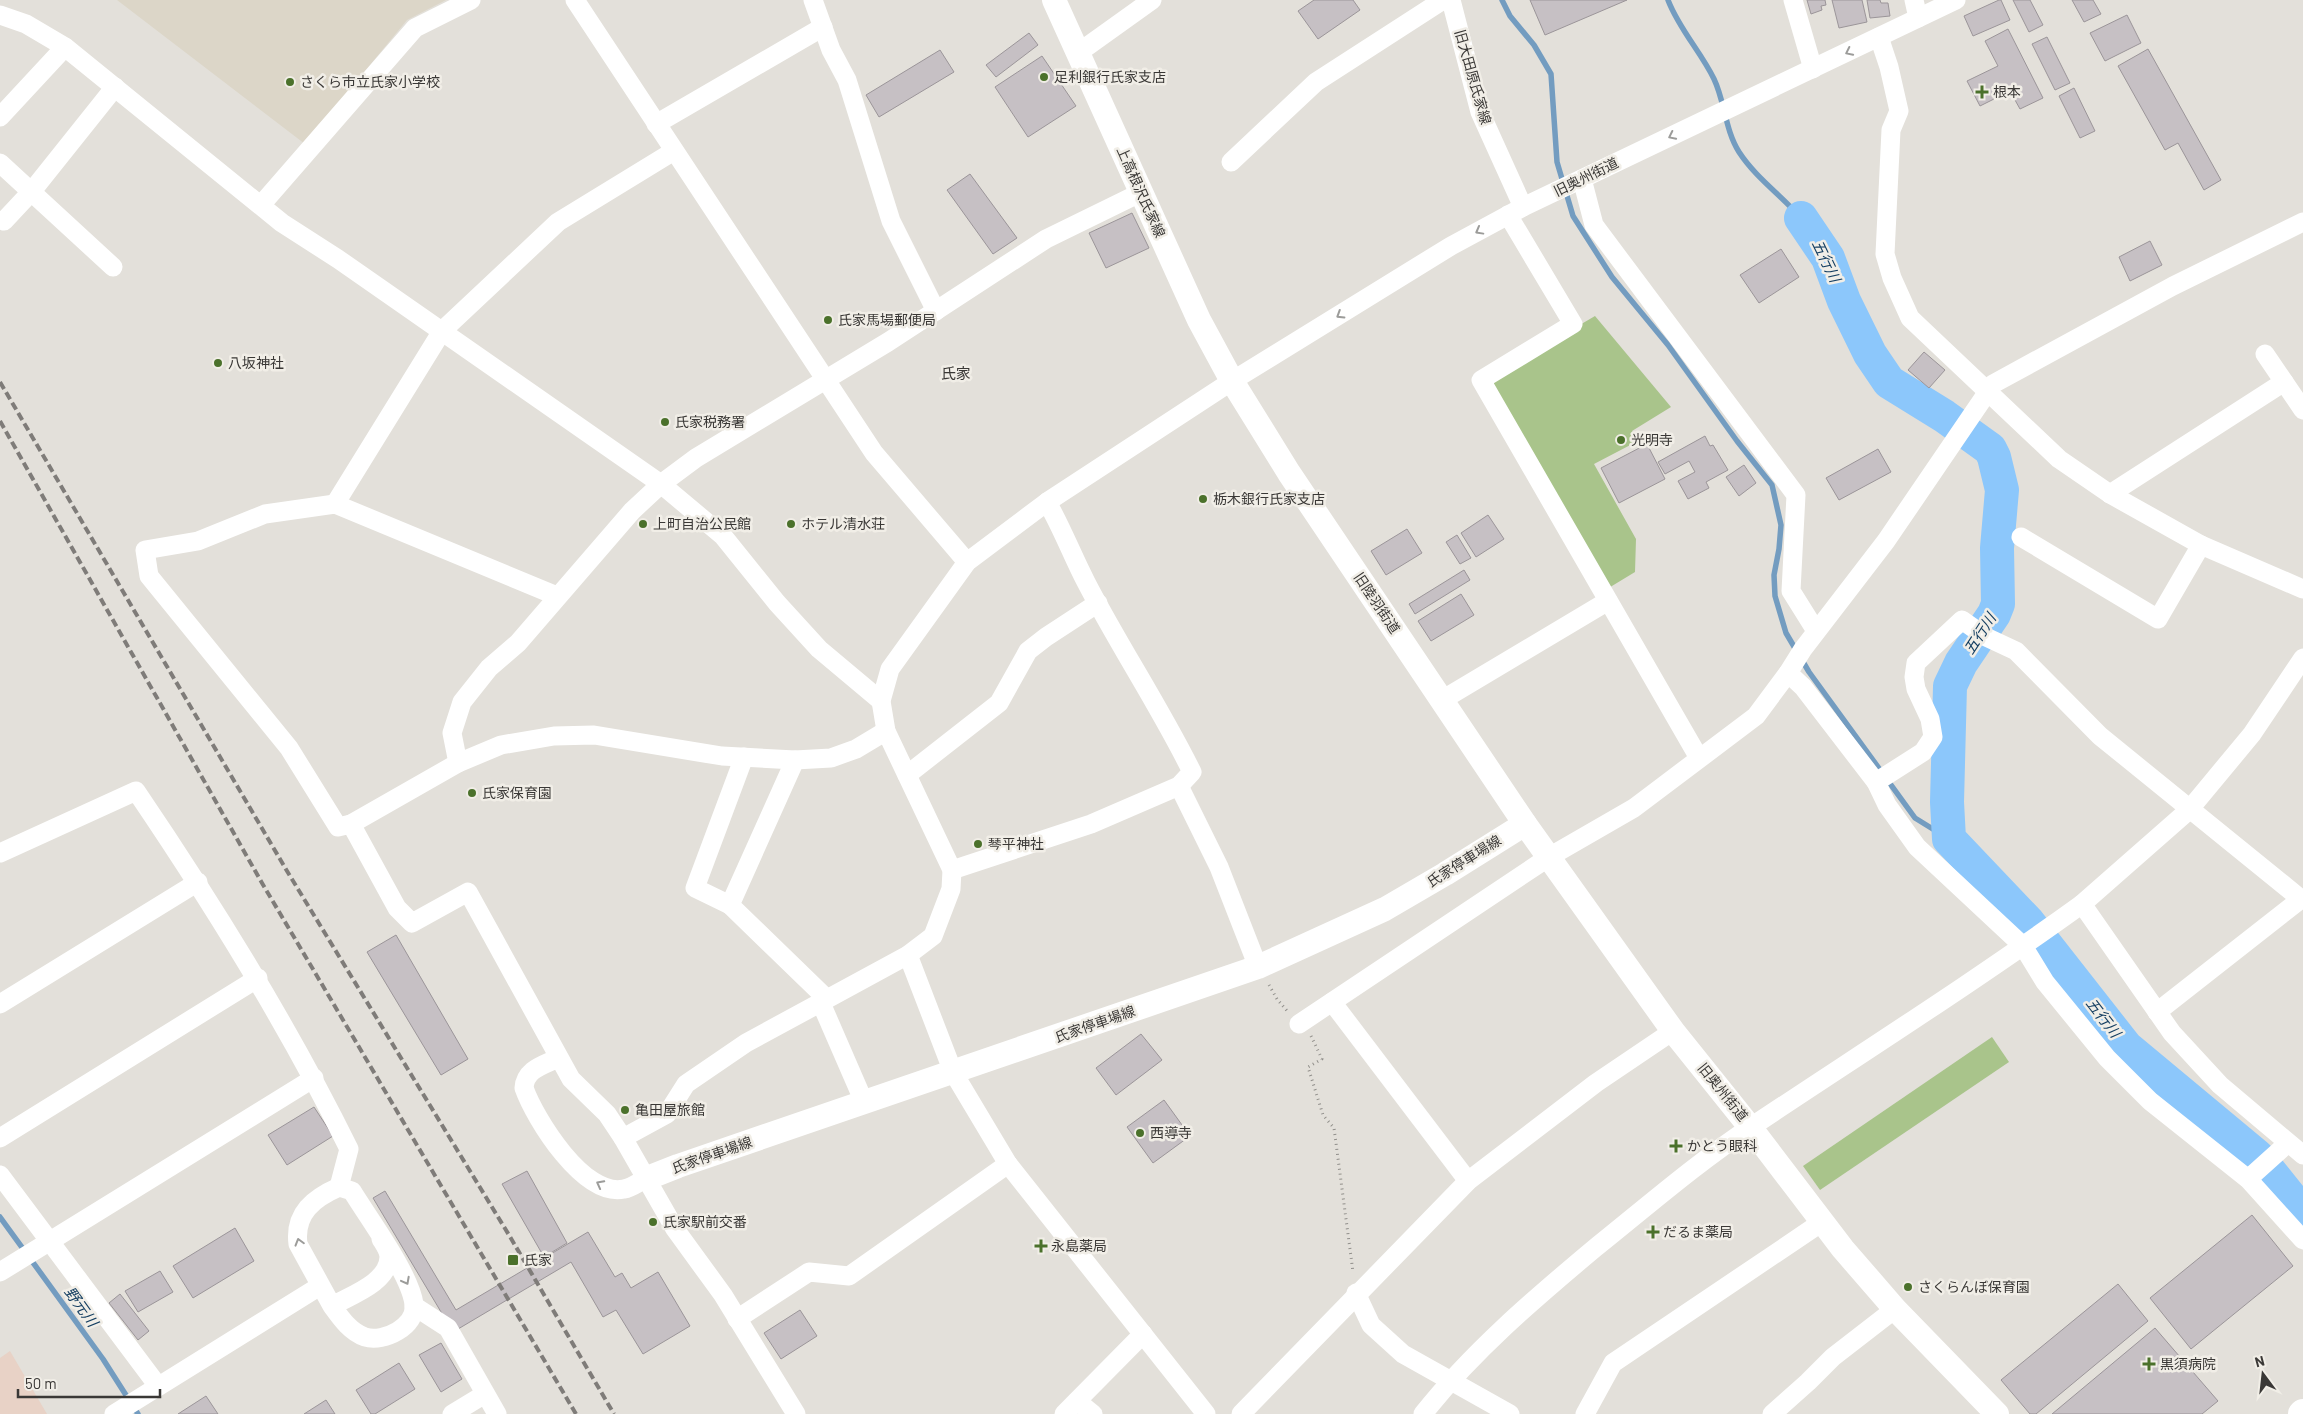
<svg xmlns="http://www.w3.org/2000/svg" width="2303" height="1414" font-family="Barlow,'Noto Sans JP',sans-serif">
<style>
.commercial{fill:#e8d2c6}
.built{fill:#dcd6c8}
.green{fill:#a9c48b}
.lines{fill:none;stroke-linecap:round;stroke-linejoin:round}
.stream{stroke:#739cc0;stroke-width:5.5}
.river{stroke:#8cc7fb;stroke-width:34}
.building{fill:#c6c0c4;stroke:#9b9599}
.path{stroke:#918f8b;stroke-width:3;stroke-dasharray:1 4;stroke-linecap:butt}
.minor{stroke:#fff;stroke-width:19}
.major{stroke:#fff;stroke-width:24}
.highway{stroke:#fff;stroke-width:28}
.rail{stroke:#7f7c79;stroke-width:4;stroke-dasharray:8 4;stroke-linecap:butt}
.oneway{stroke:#9c9c9a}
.poi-dot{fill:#4b712b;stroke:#f1eee7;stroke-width:2}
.labels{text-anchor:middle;stroke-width:5;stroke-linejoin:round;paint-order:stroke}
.poi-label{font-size:14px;fill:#3a3836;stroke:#f1eee7;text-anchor:start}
.street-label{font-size:14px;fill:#3a3836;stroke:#f1eee7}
.water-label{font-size:15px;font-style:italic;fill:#143e61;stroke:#f1eee7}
.neighbourhood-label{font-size:15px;fill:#3a3836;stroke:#f1eee7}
</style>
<rect width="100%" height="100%" fill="#e3e0da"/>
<path class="commercial" d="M10 1351 47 1414H0V1358Z"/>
<path class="built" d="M117 0H446L407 20 305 144Z"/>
<g class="green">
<path d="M1595 316 1671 407 1632 431 1638 441 1594 464 1636 539 1635 572 1607 589 1487 383 1532 353Z"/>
<path d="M1992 1037 2009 1062 1820 1190 1803 1166Z"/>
</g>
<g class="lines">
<g class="stream">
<path d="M1502 0 1510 16 1534 45 1551 74 1557 162 1573 216 1612 277 1668 345 1737 441 1772 485 1781 525 1779 549 1774 575 1775 596 1786 633 1809 672 1915 818 1949 839"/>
<path d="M1668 0C1679 29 1701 52 1714 79 1725 102 1725 130 1739 152 1756 178 1781 195 1801 218"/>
<path d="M0 1217 103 1359 138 1414"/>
</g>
<path class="river" d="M1801 218 1828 258 1844 301 1870 354 1889 382 1944 416 1990 449 1994 457 2002 490 1997 548 1998 604 1994 614 1961 663 1950 686 1947 802 1949 839 2028 922 2126 1047 2257 1156 2303 1213"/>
</g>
<g class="building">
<path d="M1314 0H1353L1360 10 1318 39 1298 11Z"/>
<path d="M1530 0H1627L1545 35Z"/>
<path d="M1807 0H1825L1826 5 1821 6 1822 10 1811 14Z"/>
<path d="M1832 0H1862L1867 22 1839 28Z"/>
<path d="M1867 0H1880L1881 3H1888L1890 16 1870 18Z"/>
<path d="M1999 0H2001L2010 20 1973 36 1964 16Z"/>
<path d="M2013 0H2030L2043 25 2029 32Z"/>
<path d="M2072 0H2093L2101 14 2084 22Z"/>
<path d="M2127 15 2141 43 2105 61 2090 33Z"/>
<path d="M2008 29 2043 98 2020 109 2010 91 1980 106 1967 81 1998 66 1985 41Z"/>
<path d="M1029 33 1038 45 996 77 986 65Z"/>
<path d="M2047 37 2070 83 2055 90 2032 44Z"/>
<path d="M2148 49 2221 180 2204 190 2178 143 2165 150 2118 66Z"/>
<path d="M940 50 954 72 879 117 866 95Z"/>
<path d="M1042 56 1076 106 1028 137 995 87Z"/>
<path d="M2074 88 2095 131 2080 138 2059 96Z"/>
<path d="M970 174 1017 238 993 254 947 190Z"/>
<path d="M1132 213 1149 248 1106 268 1089 233Z"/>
<path d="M2150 241 2162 265 2130 281 2119 257Z"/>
<path d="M1781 249 1799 277 1759 303 1740 275Z"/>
<path d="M1924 352 1945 370 1929 388 1908 370Z"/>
<path d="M1705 436 1710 446 1713 445 1728 470 1706 482 1709 488 1688 499 1678 481 1695 472 1689 461 1665 474 1658 462Z"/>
<path d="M1647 444 1665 479 1619 503 1601 468Z"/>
<path d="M1878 449 1891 472 1839 500 1826 478Z"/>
<path d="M1744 465 1756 483 1739 496 1726 477Z"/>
<path d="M1488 515 1504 539 1476 557 1461 533Z"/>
<path d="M1407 529 1422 553 1386 575 1371 551Z"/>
<path d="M1457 535 1471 558 1460 564 1446 542Z"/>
<path d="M1464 570 1470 580 1415 614 1409 604Z"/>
<path d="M1461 594 1474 615 1431 641 1418 621Z"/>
<path d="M396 935 468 1059 441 1075 367 952Z"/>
<path d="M1141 1034 1162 1060 1116 1095 1096 1068Z"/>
<path d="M1164 1100 1190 1136 1153 1163 1127 1127Z"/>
<path d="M314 1107 333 1136 287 1165 268 1135Z"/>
<path d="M527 1171 567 1243 544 1257 502 1184Z"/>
<path d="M385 1191 456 1310 588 1232 615 1277 622 1273 631 1288 658 1272 690 1326 643 1354 616 1310 603 1317 571 1262 453 1332 373 1198Z"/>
<path d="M2252 1215 2293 1266 2191 1349 2150 1298Z"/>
<path d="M235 1228 254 1261 193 1298 173 1266Z"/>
<path d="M160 1271 173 1292 138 1312 125 1291Z"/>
<path d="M2118 1284 2148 1321 2036 1414H2030L2001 1380Z"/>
<path d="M120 1294 149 1331 138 1340 109 1303Z"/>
<path d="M800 1310 817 1336 781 1359 764 1333Z"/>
<path d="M2155 1328 2218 1401 2202 1414H2052Z"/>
<path d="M441 1343 462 1379 441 1392 419 1355Z"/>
<path d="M399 1363 415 1389 375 1414H371L356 1390Z"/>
<path d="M206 1396 218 1414H178Z"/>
<path d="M326 1400 335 1414H304Z"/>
</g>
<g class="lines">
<g class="path">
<path d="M1269 985 1277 999 1288 1012"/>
<path d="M1311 1036 1322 1059 1308 1067 1323 1115 1334 1128 1353 1272"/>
</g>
<g class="minor">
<path d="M575 0 874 453 967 562"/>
<path d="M813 0 831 50 847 80 891 221 936 311"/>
<path d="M1451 0 1480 112 1523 207"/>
<path d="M1793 0 1813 69"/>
<path d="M1914 0 1918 18"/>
<path d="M0 15 26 24 65 47 282 223 338 259 661 484 723 536 777 603 819 649 881 701"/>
<path d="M1879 37 1889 67 1899 111 1891 130 1885 254 1892 278 1910 318 2059 459 2110 494 2201 545 2303 589"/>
<path d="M1078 53 1152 0"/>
<path d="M0 117 65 47"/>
<path d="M656 124 823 27"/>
<path d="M1231 162 1316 82 1443 0"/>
<path d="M0 163 113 267"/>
<path d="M1582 179 1594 225 1796 495 1791 591 1816 631"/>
<path d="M261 205 415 28 471 0"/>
<path d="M1508 215 1573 324 1481 380 1699 758"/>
<path d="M4 221 32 191 115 87"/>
<path d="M2265 354 2303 410"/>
<path d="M2110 494 2284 382"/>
<path d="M335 504 442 331 558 222 674 151"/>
<path d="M2021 537 2158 619 2201 545"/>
<path d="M2303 658 2252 734 2189 810 2082 904 2172 1033 2220 1085 2303 1155"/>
<path d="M1788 673 1803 687 1876 782 1887 805 1917 847 2023 946 2045 982 2107 1058 2150 1101 2248 1179 2303 1240"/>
<path d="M1442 700 1608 601"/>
<path d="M795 760 730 905 827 999"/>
<path d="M458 763 452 733 462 702 489 668 518 643 632 511 661 484 696 458 888 342 1046 239 1142 192"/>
<path d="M907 775 999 703 1028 651 1046 637 1098 603"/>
<path d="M1876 782 1923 752 1933 737 1930 719 1916 689 1914 677 1916 663 1962 620 1986 637 2016 651 2100 736 2301 899 2157 1012"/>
<path d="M1179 786 1219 867 1258 967"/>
<path d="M351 824 338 827 289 748 149 576 145 550 198 541 265 514 335 504 557 596"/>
<path d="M0 853 136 791C214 906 287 1023 349 1149L339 1187"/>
<path d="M952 870 1091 824 1179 786 1192 772C1160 707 1119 646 1086 582 1072 555 1062 528 1047 502"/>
<path d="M730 905 695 888 744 757"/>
<path d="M908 955 953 1072 1008 1164 1206 1414"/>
<path d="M1332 1002 1468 1181"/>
<path d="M821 1003 864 1102"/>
<path d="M0 1004 198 882"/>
<path d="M1299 1024 1549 857 1634 808 1756 716 1788 673 1803 649 1886 541 1993 384 2173 286 2303 222"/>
<path d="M558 1058C544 1065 525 1069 524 1088 535 1119 584 1198 624 1189 631 1188 639 1182 645 1179"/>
<path d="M0 1138 258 978"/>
<path d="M623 1138 667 1114 686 1084 746 1043 908 955 933 936 951 889 952 870 886 731 881 701 890 669 967 562 1047 502 1232 381 1451 246 1523 207 1956 0"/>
<path d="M0 1175 158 1386"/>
<path d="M2248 1179 2288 1143"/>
<path d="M0 1272 314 1078"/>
<path d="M1356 1293 1371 1325 1403 1354 1510 1414"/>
<path d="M332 1306C340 1317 350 1332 365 1337 384 1343 417 1326 414 1304 410 1274 369 1219 352 1191L339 1187C314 1198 294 1213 298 1244L332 1306C351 1295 388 1283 389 1257 389 1251 384 1244 381 1239"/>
<path d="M414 1306 448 1328 497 1414"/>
<path d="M737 1319 809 1272 849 1276 1008 1164"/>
<path d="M1077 1401 1093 1414"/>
<path d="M114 1414 320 1286"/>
<path d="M452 1414 485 1394"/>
<path d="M796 1414 723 1295 675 1229 623 1138 607 1114 571 1079 468 892 412 923 397 908 351 824 458 763 501 745 554 736 594 735 722 756 795 760 831 758 856 749 886 731"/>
<path d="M1064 1414 1143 1334"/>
<path d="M1241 1414 1468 1181 1596 1083 1673 1031"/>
<path d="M1423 1414C1472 1352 1534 1299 1595 1248 1645 1208 1698 1162 1751 1127 1862 1053 1974 982 2082 904"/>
<path d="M1585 1414 1613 1363 1822 1222"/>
<path d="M1772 1414 1808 1382 1833 1357 1895 1309"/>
</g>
<g class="major">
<path d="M1054 0 1199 320 1232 381 1289 473 1525 824 1673 1031 1750 1127 1843 1249 1895 1309 1997 1414"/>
<path d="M645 1179 678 1166 1258 967 1385 909 1445 874 1525 824"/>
</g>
<path class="highway" d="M2302 1414 2303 1413"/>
<g class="rail">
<path d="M0 382 287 871 509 1235 614 1414"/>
<path d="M0 421 262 883 576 1414"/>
</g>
</g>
<defs><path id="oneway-chevron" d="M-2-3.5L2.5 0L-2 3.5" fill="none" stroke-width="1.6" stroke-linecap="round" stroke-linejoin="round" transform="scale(1.25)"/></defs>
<g class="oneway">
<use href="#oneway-chevron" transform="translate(1849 52) rotate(154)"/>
<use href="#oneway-chevron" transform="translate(1672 136) rotate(154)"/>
<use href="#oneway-chevron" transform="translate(1479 231) rotate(151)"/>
<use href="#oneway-chevron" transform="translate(1340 315) rotate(148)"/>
<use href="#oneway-chevron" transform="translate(600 1184) rotate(-152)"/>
<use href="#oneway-chevron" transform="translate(299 1242) rotate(-106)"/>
<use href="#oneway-chevron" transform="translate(406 1281) rotate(62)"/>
</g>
<g class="poi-dot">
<circle cx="1044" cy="77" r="5"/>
<circle cx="290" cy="82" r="5"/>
<path d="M1979.5 84.5h5v5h5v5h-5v5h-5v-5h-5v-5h5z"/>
<circle cx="828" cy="320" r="5"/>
<circle cx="218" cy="363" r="5"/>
<circle cx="665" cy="422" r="5"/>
<circle cx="1621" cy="440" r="5"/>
<circle cx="1203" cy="499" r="5"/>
<circle cx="643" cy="524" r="5"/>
<circle cx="791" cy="524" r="5"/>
<circle cx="472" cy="793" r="5"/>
<circle cx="978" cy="844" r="5"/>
<circle cx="625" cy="1110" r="5"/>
<circle cx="1140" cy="1133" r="5"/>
<path d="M1673.5 1138.5h5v5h5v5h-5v5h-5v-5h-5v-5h5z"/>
<circle cx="653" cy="1222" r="5"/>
<path d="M1650.5 1224.5h5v5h5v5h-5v5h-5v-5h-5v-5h5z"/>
<path d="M1038.5 1238.5h5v5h5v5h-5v5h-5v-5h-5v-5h5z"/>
<rect x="507" y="1254" width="12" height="12" rx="2.5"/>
<circle cx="1908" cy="1287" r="5"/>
<path d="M2146.5 1356.5h5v5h5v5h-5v5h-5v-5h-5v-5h5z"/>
</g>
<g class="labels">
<g class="poi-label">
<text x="1054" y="82">足利銀行氏家支店</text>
<text x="300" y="87">さくら市立氏家小学校</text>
<text x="1993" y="97">根本</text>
<text x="838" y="325">氏家馬場郵便局</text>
<text x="228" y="368">八坂神社</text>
<text x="675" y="427">氏家税務署</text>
<text x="1631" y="445">光明寺</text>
<text x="1213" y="504">栃木銀行氏家支店</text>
<text x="653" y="529">上町自治公民館</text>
<text x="801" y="529">ホテル清水荘</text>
<text x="482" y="798">氏家保育園</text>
<text x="988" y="849">琴平神社</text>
<text x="635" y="1115">亀田屋旅館</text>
<text x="1150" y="1138">西導寺</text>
<text x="1687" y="1151">かとう眼科</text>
<text x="663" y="1227">氏家駅前交番</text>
<text x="1663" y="1237">だるま薬局</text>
<text x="1051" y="1251">永島薬局</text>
<text x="524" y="1265">氏家</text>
<text x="1918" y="1292">さくらんぼ保育園</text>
<text x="2160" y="1369">黒須病院</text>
</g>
<g class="street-label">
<text transform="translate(1473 77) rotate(74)" y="5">旧大田原氏家線</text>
<text transform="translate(1586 177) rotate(-26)" y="5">旧奥州街道</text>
<text transform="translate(1141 192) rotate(66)" y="5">上高根沢氏家線</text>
<text transform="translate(1377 603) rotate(56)" y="5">旧陸羽街道</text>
<text transform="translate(1464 861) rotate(-32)" y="5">氏家停車場線</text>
<text transform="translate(1095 1024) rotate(-19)" y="5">氏家停車場線</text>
<text transform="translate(1723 1092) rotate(51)" y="5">旧奥州街道</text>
<text transform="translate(712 1155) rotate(-19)" y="5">氏家停車場線</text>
</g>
<g class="water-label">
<text transform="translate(1826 261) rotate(64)" y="5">五行川</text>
<text transform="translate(1980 634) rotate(-57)" y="5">五行川</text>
<text transform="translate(2103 1018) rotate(52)" y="5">五行川</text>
<text transform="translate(81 1307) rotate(54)" y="5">野元川</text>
</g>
<g class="neighbourhood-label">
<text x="956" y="379">氏家</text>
</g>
</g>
<g transform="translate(2263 1374) rotate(345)" stroke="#f1eee7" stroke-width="4" paint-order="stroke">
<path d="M0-4L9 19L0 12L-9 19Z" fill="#3a3836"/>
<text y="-8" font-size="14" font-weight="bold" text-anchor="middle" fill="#3a3836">N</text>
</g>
<path d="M18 1389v8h142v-8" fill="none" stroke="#3a3836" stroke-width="2.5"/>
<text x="25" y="1389" font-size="15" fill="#3a3836" stroke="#f1eee7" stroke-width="4" paint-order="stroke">50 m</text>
</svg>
